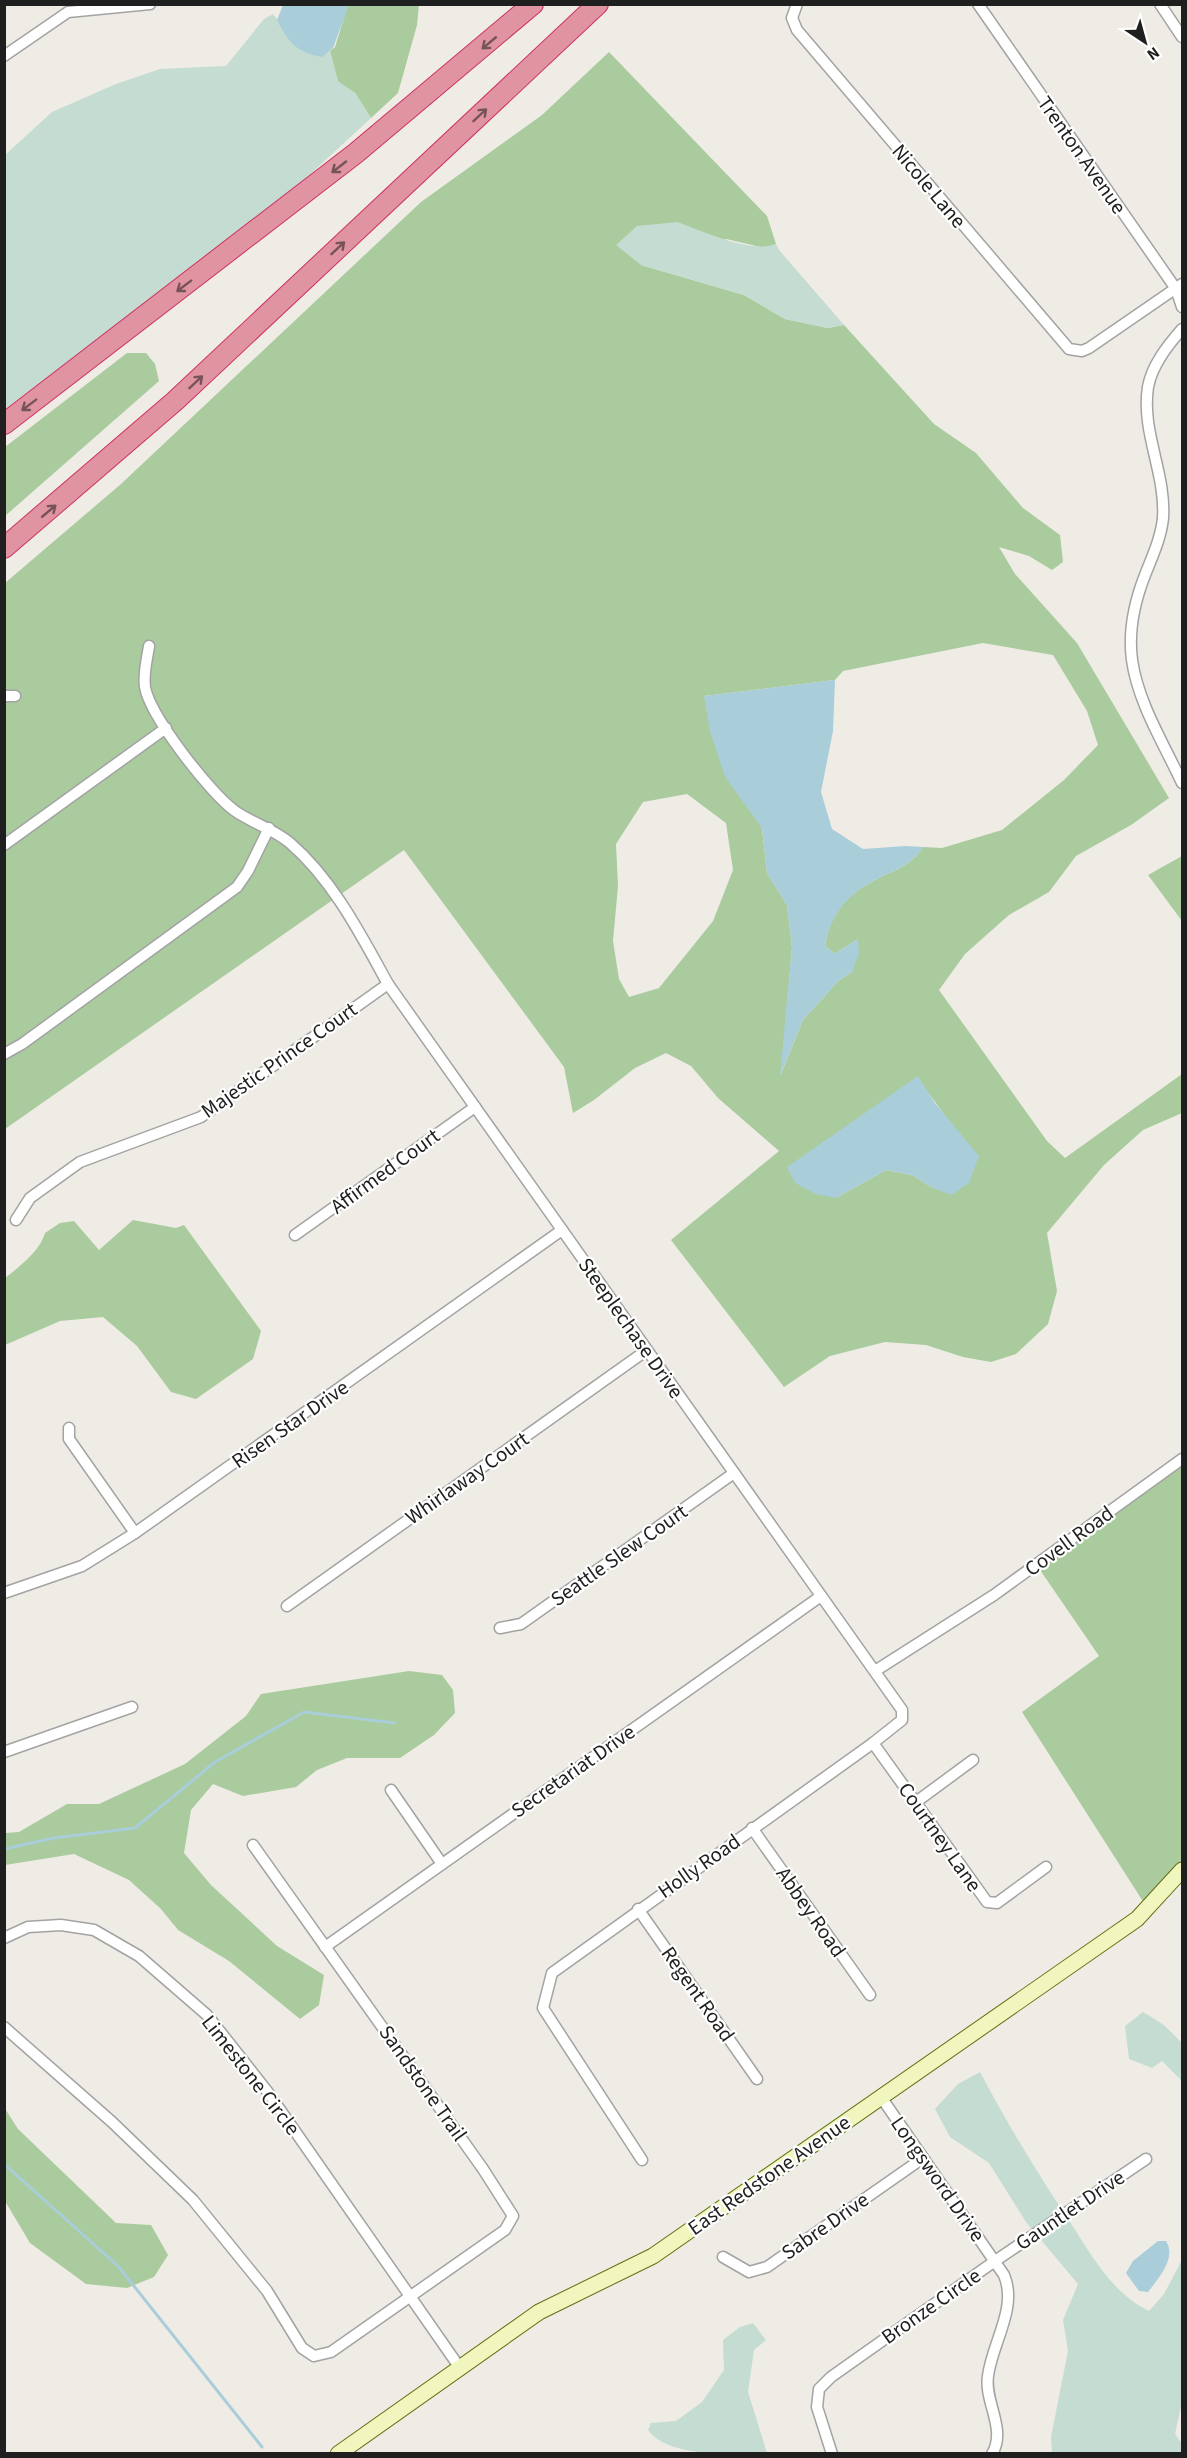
<svg xmlns="http://www.w3.org/2000/svg" width="1187" height="2458" font-family="'Source Sans 3',sans-serif">
<style>
.forest{fill:#aacb9e;fill-rule:evenodd}
.wetland{fill:#c4dcd1}
.water{fill:#a9cdd9}
.lines{fill:none;stroke-linecap:round;stroke-linejoin:round}
.stream{stroke:#a9cdd9;stroke-width:3}
.street-casing{stroke:#a3a3a3;stroke-width:13}
.secondary-casing{stroke:#626f0d;stroke-width:17}
.highway-casing{stroke:#ce3263;stroke-width:22}
.street{stroke:#fff;stroke-width:10}
.secondary{stroke:#f1f5be;stroke-width:15}
.highway{stroke:#e093a0;stroke-width:20}
.oneway{stroke:#765359}
.labels{text-anchor:middle;stroke-width:4.5;stroke-linejoin:round;paint-order:stroke}
.street-label{font-size:21px;fill:#1f1f1f;stroke:#fff}
</style>
<rect width="100%" height="100%" fill="#efece6"/>
<g class="forest">
<path d="M348 5H419L417 25 398 93 371 118 355 93 338 82 330 51 335 47Z"/>
<path d="M609 52 767 216 776 244 765 248 726 239 641 265 744 295 785 319 828 328 844 325 934 424 976 453 1023 508 1060 535 1063 562 1052 570 1029 556 999 547 1015 574 1077 643 1169 798 1131 825 1076 856 1049 892 1009 915 965 954 939 990 1047 1141 1065 1158 1182 1074V1113L1143 1130 1104 1165 1047 1233 1057 1291 1048 1324 1016 1354 991 1362 963 1357 926 1345 885 1342 830 1356 784 1387 671 1240 779 1151 718 1098 691 1066 666 1053 635 1068 594 1100 573 1113 564 1067 404 850 5 1129V583L121 484 421 202 542 115ZM983 643 1053 655 1087 711 1098 745 1064 780 1002 830 942 848 923 847C909 869 891 870 870 883 845 896 829 918 825 946L835 954 858 939 852 972 838 981 803 1020 781 1074 792 947 787 905 767 873 762 828 704 696 835 680 843 671ZM687 794 726 823 733 870 713 921 659 988 629 997 619 979 613 941 618 886 616 844 643 802ZM919 1080 960 1136 979 1157 933 1188 912 1175 886 1170 836 1198Z"/>
<path d="M127 353H146L155 364 159 381 5 516V447Z"/>
<path d="M1182 856V921L1148 875Z"/>
<path d="M133 1220 176 1228 184 1225 261 1331 253 1359 196 1399 171 1392 137 1346 103 1317 60 1321 5 1345V1278C19 1267 40 1251 45 1233L60 1223 74 1221 99 1250Z"/>
<path d="M1182 1465V1861L1144 1903 1022 1712 1099 1656 1038 1567Z"/>
<path d="M409 1671 442 1675 453 1690 455 1713 434 1735 400 1758H347L317 1770 296 1787 243 1796 213 1784 191 1810 184 1853 211 1885 277 1946 324 1975 319 2005 300 2019 229 1961 178 1930 161 1909 129 1880 74 1854 5 1865V1833L19 1832 67 1804H99L185 1764 246 1716 261 1694Z"/>
<path d="M4 2107 18 2129 116 2223 151 2225 168 2255 154 2277 127 2288 86 2284 30 2243 5 2201Z"/>
</g>
<g class="wetland">
<path d="M273 14 289 35 307 50 327 53 330 51 338 81 355 93 371 118 292 191 5 409 4 156 52 112 116 84 160 69 226 66 264 19Z"/>
<path d="M677 222C703 231 751 254 776 244L779 250 844 325 828 328 785 319 744 295 641 265 616 245 637 226Z"/>
<path d="M1143 2012 1164 2025 1182 2043V2081L1162 2061 1152 2068 1129 2059 1125 2026Z"/>
<path d="M980 2072C1007 2123 1036 2171 1068 2219 1090 2252 1111 2293 1149 2311L1164 2294 1182 2260V2402L1175 2434 1182 2444V2453H1052L1051 2437 1068 2351 1063 2320 1078 2284 1026 2222 989 2163 950 2137 935 2109 958 2084Z"/>
<path d="M753 2323 766 2340 754 2350 748 2392 767 2453C733 2454 668 2458 648 2430L651 2423 676 2421 702 2402 724 2370 723 2340 740 2327Z"/>
</g>
<g class="water">
<path d="M283 5H349L333 48 322 57C296 52 289 43 277 20Z"/>
<path d="M835 680 833 731 821 792 832 829 863 849 905 846 923 847C909 869 891 870 870 883 846 896 829 918 825 946L835 954 858 939 859 953 852 972 838 981 803 1020 780 1076 792 947 787 905 767 873 762 828 725 777 710 731 704 696Z"/>
<path d="M918 1076 935 1103 979 1156 969 1183 951 1195 933 1188 912 1175 886 1170 836 1198 816 1194 795 1183 787 1167Z"/>
<path d="M1158 2241H1166C1177 2258 1158 2279 1148 2292L1139 2291 1126 2273 1133 2261Z"/>
</g>
<g class="lines">
<g class="stream">
<path d="M4 1849 54 1838 135 1828 215 1762 304 1712 395 1723"/>
<path d="M4 2164 118 2266 262 2447"/>
</g>
<g class="street-casing">
<g id="street">
<path d="M797 4 792 18 797 30 1069 349 1082 351 1089 348 1182 284"/>
<path d="M978 4 1176 289 1182 307"/>
<path d="M1160 4 1182 37"/>
<path d="M4 56 68 12 150 4"/>
<path d="M1182 329C1168 345 1152 365 1148 387 1141 432 1166 473 1163 518 1161 538 1152 557 1145 575 1134 603 1128 630 1132 660 1138 703 1164 744 1182 783"/>
<path d="M149 646C147 660 143 673 145 687 150 716 210 793 235 811 252 823 274 829 290 843 333 880 361 935 388 984L902 1710V1720L873 1743 552 1973 543 2008 642 2160"/>
<path d="M4 696H15"/>
<path d="M4 845 166 728"/>
<path d="M4 1054 22 1044 237 887 248 871 269 828"/>
<path d="M16 1220 30 1198 80 1162 201 1117 388 984"/>
<path d="M295 1235 475 1107"/>
<path d="M69 1428V1439L135 1533"/>
<path d="M4 1593 82 1566 135 1533 562 1230"/>
<path d="M287 1606 647 1350"/>
<path d="M500 1628 521 1624 734 1473"/>
<path d="M875 1671 994 1595 1182 1459"/>
<path d="M873 1743 987 1902 997 1903 1046 1867"/>
<path d="M4 1752 132 1707"/>
<path d="M391 1790 442 1864"/>
<path d="M916 1802 973 1760"/>
<path d="M752 1828 870 1995"/>
<path d="M638 1909 757 2079"/>
<path d="M4 1938 28 1927 61 1925 94 1930 139 1956 207 2015 267 2091 460 2368"/>
<path d="M325 1947 821 1596"/>
<path d="M4 2027 112 2122 193 2200 267 2291 302 2348 314 2356 331 2352 505 2230 513 2216 483 2169 253 1845"/>
<path d="M881 2097 1004 2275C1018 2308 992 2343 988 2376 984 2402 1007 2429 992 2454"/>
<path d="M723 2257 749 2272 767 2267 923 2158"/>
<path d="M832 2454 817 2407 819 2389 831 2377 995 2261 1146 2159"/>
</g>
</g>
<g class="secondary-casing">
<path id="secondary" d="M338 2454 539 2312 653 2256 1137 1919 1182 1870"/>
</g>
<g class="highway-casing">
<g id="highway">
<path d="M4 424 356 153 533 4"/>
<path d="M4 548 175 401 598 4"/>
</g>
</g>
<use href="#street" class="street"/>
<use href="#secondary" class="secondary"/>
<use href="#highway" class="highway"/>
</g>
<defs><path id="oneway-shaft" d="M-6 0H5M1.5-3L5.5 0L1.5 3" fill="none" stroke-width="1.6" stroke-linecap="round" stroke-linejoin="round" transform="scale(1.5)"/></defs>
<g class="oneway">
<use href="#oneway-shaft" transform="translate(489 43) rotate(140)"/>
<use href="#oneway-shaft" transform="translate(480 115) rotate(-43)"/>
<use href="#oneway-shaft" transform="translate(339 167) rotate(142)"/>
<use href="#oneway-shaft" transform="translate(338 248) rotate(-43)"/>
<use href="#oneway-shaft" transform="translate(184 286) rotate(143)"/>
<use href="#oneway-shaft" transform="translate(196 382) rotate(-43)"/>
<use href="#oneway-shaft" transform="translate(29 405) rotate(143)"/>
<use href="#oneway-shaft" transform="translate(49 511) rotate(-40)"/>
</g>
<g class="labels">
<g class="street-label">
<text transform="translate(1082 155) rotate(55)" y="7">Trenton Avenue</text>
<text transform="translate(929 186) rotate(50)" y="7">Nicole Lane</text>
<text transform="translate(279 1060) rotate(-35)" y="7">Majestic Prince Court</text>
<text transform="translate(385 1171) rotate(-36)" y="7">Affirmed Court</text>
<text transform="translate(631 1328) rotate(55)" y="7">Steeplechase Drive</text>
<text transform="translate(290 1424) rotate(-35)" y="7">Risen Star Drive</text>
<text transform="translate(467 1478) rotate(-35)" y="7">Whirlaway Court</text>
<text transform="translate(1069 1541) rotate(-36)" y="7">Covell Road</text>
<text transform="translate(619 1555) rotate(-35)" y="7">Seattle Slew Court</text>
<text transform="translate(573 1771) rotate(-35)" y="7">Secretariat Drive</text>
<text transform="translate(940 1837) rotate(55)" y="7">Courtney Lane</text>
<text transform="translate(699 1866) rotate(-35)" y="7">Holly Road</text>
<text transform="translate(811 1912) rotate(55)" y="7">Abbey Road</text>
<text transform="translate(698 1994) rotate(55)" y="7">Regent Road</text>
<text transform="translate(251 2075) rotate(52)" y="7">Limestone Circle</text>
<text transform="translate(423 2083) rotate(55)" y="7">Sandstone Trail</text>
<text transform="translate(769 2175) rotate(-35)" y="7">East Redstone Avenue</text>
<text transform="translate(938 2179) rotate(55)" y="7">Longsword Drive</text>
<text transform="translate(1070 2210) rotate(-34)" y="7">Gauntlet Drive</text>
<text transform="translate(825 2226) rotate(-35)" y="7">Sabre Drive</text>
<text transform="translate(931 2306) rotate(-35)" y="7">Bronze Circle</text>
</g>
</g>
<rect width="1187" height="2458" fill="none" stroke="#1f1f1f" stroke-width="12"/>
<g transform="translate(1145 42) rotate(144)" stroke="#ffffff" stroke-width="4.5" paint-order="stroke">
<path d="M0-4.5L10 22L0 15L-10 22Z" fill="#1f1f1f"/>
<text y="-9" font-size="16" font-weight="bold" text-anchor="middle" fill="#1f1f1f">N</text>
</g>
</svg>
